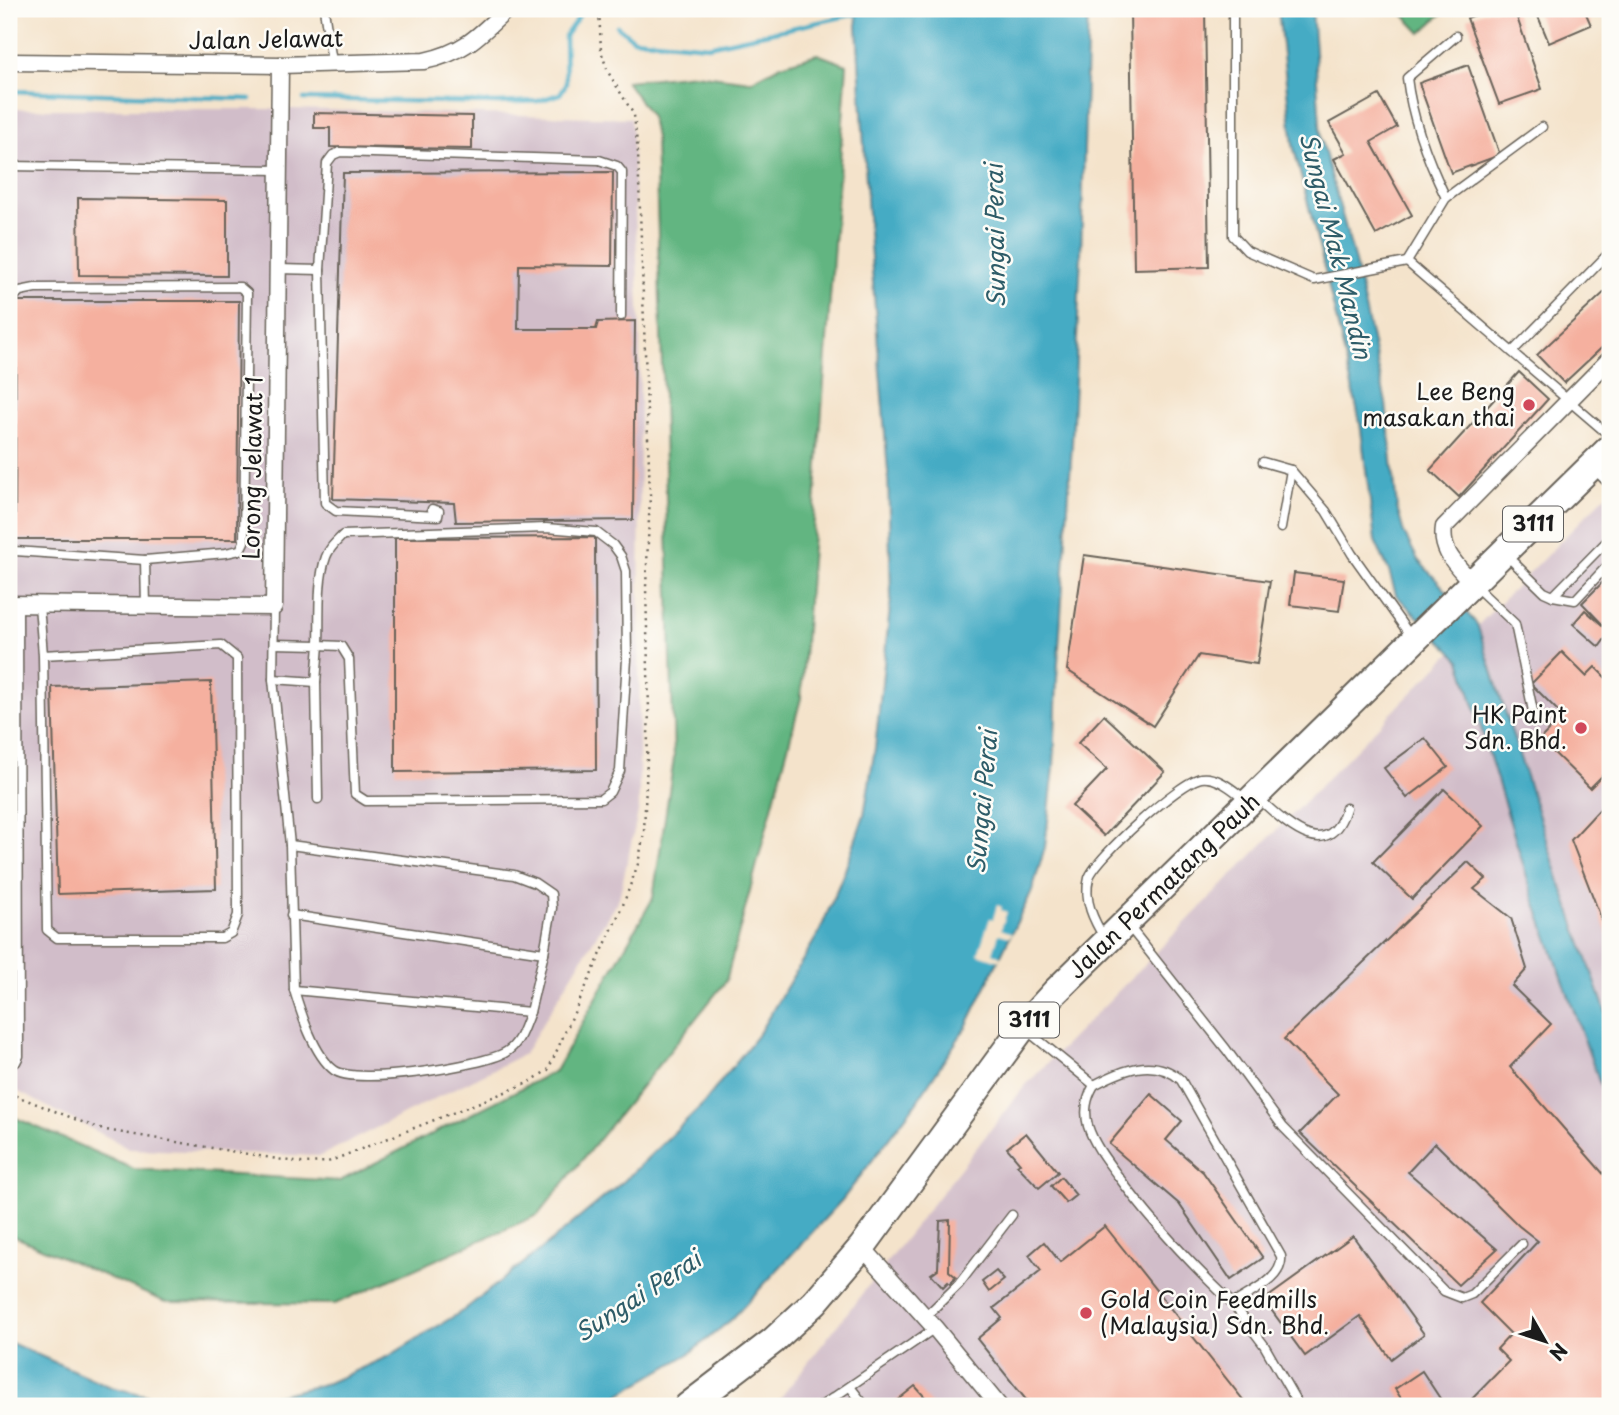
<svg xmlns="http://www.w3.org/2000/svg" width="1619" height="1415" font-family="'Playpen Sans',sans-serif">
<style>
.industrial{fill:#d1bdc9}
.forest{fill:#62b581;stroke:#3f684e;stroke-width:2}
.water{fill:#44abc4;stroke:#306470;stroke-width:2}
.pier{fill:#f4e3cb}
.lines{fill:none;stroke-linecap:round;stroke-linejoin:round}
.stream{stroke:#44abc4;stroke-width:4.5}
.building{fill:#f5b09f}
.lane-casing{stroke:#686259;stroke-width:11}
.street-casing{stroke:#686259;stroke-width:19}
.primary-casing{stroke:#686259;stroke-width:30}
.path{stroke:#686259;stroke-width:2.5;stroke-dasharray:2 5;stroke-linecap:butt}
.lane{stroke:#fff;stroke-width:8}
.street{stroke:#fff;stroke-width:16}
.primary{stroke:#fff;stroke-width:26}
.poi-dot{fill:#d1495b;stroke:#fdfcf7;stroke-width:2.5}
.labels{text-anchor:middle;stroke-width:5;stroke-linejoin:round;paint-order:stroke}
.shield{fill:#fdfcf7;stroke:#605f5e;stroke-width:2}
.shield-label{font-size:21px;font-weight:bold;fill:#1c1c1c}
.street-label{font-size:23px;fill:#1c1c1c;stroke:#fdfcf7}
.poi-label{font-size:23px;fill:#1c1c1c;stroke:#fdfcf7;text-anchor:end}
.water-label{font-size:24px;font-style:italic;fill:#2e5c68;stroke:#fdfcf7}
</style>
<rect width="100%" height="100%" fill="#fdfcf7"/>
<filter id="ink" filterUnits="userSpaceOnUse"><feTurbulence type="fractalNoise" baseFrequency=".0143" numOctaves="2"/><feDisplacementMap in="SourceGraphic" scale="14" xChannelSelector="R" yChannelSelector="G"/><feConvolveMatrix kernelMatrix="1 2 1 2 8 2 1 2 1" color-interpolation-filters="sRGB"/></filter>
<filter id="wash" filterUnits="userSpaceOnUse"><feTurbulence type="fractalNoise" baseFrequency=".00686" numOctaves="4" result="noise"/><feDisplacementMap in="SourceGraphic" scale="28" xChannelSelector="R" yChannelSelector="G"/><feGaussianBlur stdDeviation="1.57" result="paint"/><feColorMatrix in="noise" values="0 0 0 0 0 0 0 0 0 0 0 0 0 0 0 0 0 1.4 0 .05"/><feComposite in="paint" operator="in"/></filter>
<g filter="url(#wash)">
<rect width="100%" height="100%" fill="#f4e3cb"/>
<g class="industrial">
<path d="M9 109H290L631 118 640 329 639 808 619 898 524 1054 320 1156 131 1149 9 1087Z"/>
<path d="M1610 491V1406H768L778 1401 1024 1087Z"/>
</g>
<g class="forest">
<path d="M1398 9H1447L1421 33Z"/>
<path d="M817 54 847 65 801 698 726 981 538 1215 335 1304 165 1302 9 1234V1115L134 1169 340 1181 555 1071 653 898 674 758 655 138 651 117 626 81 695 74 751 81 781 65Z"/>
</g>
<g class="water">
<path d="M856 9H1088L1081 254 1072 444 1057 678 1054 768 1045 847 1032 891 966 1027 916 1103 842 1200 732 1319 689 1354 599 1406H9V1342L111 1387 171 1401 237 1405 328 1383 389 1356 464 1310 549 1243 625 1180 703 1104 759 1033 820 931 845 870 864 815 875 748 891 598 888 472 869 232Z"/>
<path d="M1278 9H1312L1321 138 1354 258 1386 403 1397 508 1404 533 1418 560 1477 624 1560 882 1610 1024V1112L1532 893 1460 660 1396 595 1389 571 1375 541 1360 422 1324 266 1293 145Z"/>
</g>
<path class="pier" d="M997 905 1002 907 1001 910 1007 912 1001 929 1012 933 1010 937 999 934 993 953 1001 956 999 961 978 954 990 918 993 919Z"/>
<g class="lines">
<g class="stream">
<path d="M617 26 633 39 708 46 856 14 869 9"/>
<path d="M9 91 250 99"/>
<path d="M304 99 498 103 538 101 560 94 566 84 565 36 579 16"/>
</g>
</g>
<g id="blocks">
<g class="building">
<path d="M1130 9H1205L1209 267 1134 269Z"/>
<path d="M1492 9H1514L1542 89 1499 104 1467 18Z"/>
<path d="M1535 9H1584L1591 25 1549 43Z"/>
<path d="M1468 65 1500 155 1451 173 1419 83Z"/>
<path d="M1379 95 1397 127 1371 142 1412 215 1376 235 1334 159 1346 153 1329 123Z"/>
<path d="M314 113 472 116V149L330 147V128H314Z"/>
<path d="M613 172 612 266 519 265 518 329H596L598 322 635 321 633 520 456 522 454 503 333 499 343 173Z"/>
<path d="M78 198 227 200V276L79 275Z"/>
<path d="M1610 287V340L1564 383 1537 355Z"/>
<path d="M16 301H239L237 539H15Z"/>
<path d="M1519 372 1548 399 1459 497 1430 470Z"/>
<path d="M595 537 596 770 395 772V538Z"/>
<path d="M1084 555 1270 581 1257 664 1199 655 1153 726 1067 670Z"/>
<path d="M1294 573 1344 579 1339 611 1290 605Z"/>
<path d="M1610 575V625L1607 629 1582 603Z"/>
<path d="M1585 610 1610 632 1599 647 1573 624Z"/>
<path d="M1562 652 1586 676 1595 667 1610 682V768L1590 788 1540 739 1563 716 1531 684Z"/>
<path d="M211 682 216 889 58 894 52 687Z"/>
<path d="M1104 715 1165 772 1104 836 1072 806 1107 769 1078 743Z"/>
<path d="M1425 738 1448 767 1407 798 1384 768Z"/>
<path d="M1444 789 1483 826 1412 899 1373 862Z"/>
<path d="M1610 798V941L1571 840Z"/>
<path d="M1468 862 1486 879 1474 889 1511 918 1527 969 1512 986 1551 1024 1510 1067 1607 1178 1610 1189V1406H1468L1466 1405 1509 1361 1497 1349 1511 1334 1480 1303 1538 1241 1519 1226 1435 1143 1408 1172 1497 1249 1458 1285 1300 1133 1338 1094 1284 1039Z"/>
<path d="M1151 1094 1182 1121 1166 1140 1203 1172 1263 1258 1231 1280 1179 1204 1109 1144Z"/>
<path d="M1026 1133 1058 1172 1039 1188 1017 1165 1020 1163 1007 1148Z"/>
<path d="M1061 1177 1076 1195 1066 1203 1051 1186Z"/>
<path d="M950 1220 949 1271 956 1277 950 1284 948 1282 943 1287 931 1274 938 1269 940 1221Z"/>
<path d="M1105 1226 1248 1406H1031L977 1339 1002 1318 994 1308 1041 1271 1029 1255 1044 1242 1060 1262Z"/>
<path d="M1353 1236 1424 1334 1391 1359 1360 1316 1305 1356 1264 1300Z"/>
<path d="M996 1271 1004 1280 989 1292 982 1282Z"/>
<path d="M1422 1371 1445 1406H1406L1395 1389Z"/>
<path d="M915 1386 933 1406H890Z"/>
</g>
</g>
</g>
<g filter="url(#ink)">
<use href="#blocks" fill-opacity="0" stroke="#686259" stroke-width="2"/>
<g class="lines">
<g class="lane-casing">
<g id="lane">
<path d="M324 9 332 62"/>
<path d="M1233 9V236L1247 251 1314 280 1407 262 1610 436"/>
<path d="M9 166 279 170"/>
<path d="M1446 198C1428 161 1412 120 1407 78L1456 36"/>
<path d="M1407 262 1446 198 1542 127"/>
<path d="M278 269 320 270 327 163 333 155 340 152 599 160 617 166 622 172 621 316"/>
<path d="M320 270 325 503 336 511 438 516 439 511 432 509"/>
<path d="M9 302 20 291 35 288 240 287 247 293 244 542 240 550 226 553 145 560"/>
<path d="M1512 352 1610 252"/>
<path d="M1263 462 1291 470 1326 511 1352 554 1412 638"/>
<path d="M1594 469 1610 485"/>
<path d="M1281 528 1291 470"/>
<path d="M1603 546 1610 554"/>
<path d="M9 548 15 551 145 560 146 606"/>
<path d="M1506 555 1544 592 1553 596 1610 538"/>
<path d="M1474 585 1515 624 1535 721"/>
<path d="M1553 596 1575 600 1610 563"/>
<path d="M39 605 43 655 47 930 57 938H222L231 933 238 915 237 658 221 645 43 655"/>
<path d="M274 607 273 679 290 845 294 990C301 1013 314 1055 334 1070 355 1086 483 1066 506 1052 520 1044 524 1026 530 1012"/>
<path d="M274 644 319 645C320 619 317 581 326 557 329 548 336 542 343 535L546 528 596 532 613 545 621 556 626 571 627 659 620 771 610 792 601 799 366 801 355 794 349 659 341 646 319 645 316 682 318 799"/>
<path d="M273 679 316 682"/>
<path d="M1259 799C1284 821 1328 867 1346 808"/>
<path d="M290 845 514 875 535 883 551 894 552 908 544 953 291 915"/>
<path d="M1128 925 1226 1049 1283 1127 1444 1291 1462 1298 1472 1294 1522 1244"/>
<path d="M1105 939C1094 921 1083 900 1089 878 1095 858 1181 781 1201 778 1218 776 1233 790 1245 799"/>
<path d="M294 990 530 1012 544 953"/>
<path d="M1025 1029 1094 1085C1122 1070 1154 1056 1181 1080L1281 1256C1284 1279 1250 1292 1233 1304L1264 1345 1299 1406"/>
<path d="M9 1066 16 1062 19 1056 18 604"/>
<path d="M1094 1085C1086 1099 1084 1111 1088 1126 1094 1145 1107 1161 1118 1176 1152 1223 1191 1264 1233 1304"/>
<path d="M925 1317 959 1284 1012 1215"/>
<path d="M851 1388 865 1406"/>
<path d="M821 1406 935 1328"/>
</g>
</g>
<g class="street-casing">
<g id="street">
<path d="M9 62 280 65 424 61C463 53 479 36 507 9"/>
<path d="M1472 583C1457 565 1440 552 1444 527L1610 359"/>
<path d="M9 604 274 607 280 65"/>
<path d="M862 1247 935 1328 999 1406"/>
</g>
</g>
<g class="primary-casing">
<path id="primary" d="M688 1406 773 1341 815 1302 862 1247 1023 1027 1055 992 1610 448"/>
</g>
<path class="path" d="M9 1093 100 1129 301 1163 328 1162 528 1083 548 1070 623 905 638 864 644 833 649 711 646 587 650 495 638 153 634 115 608 72 601 51 599 9"/>
<use href="#lane" class="lane"/>
<use href="#street" class="street"/>
<use href="#primary" class="primary"/>
</g>
</g>
<g class="poi-dot">
<circle cx="1529" cy="405" r="7"/>
<circle cx="1581" cy="728" r="7"/>
<circle cx="1086" cy="1313" r="7"/>
</g>
<g class="labels">
<g class="shield">
<rect x="1503" y="506.5" width="60" height="35" rx="5"/>
<rect x="999" y="1002.5" width="60" height="35" rx="5"/>
</g>
<g class="shield-label">
<text x="1533" y="531">3111</text>
<text x="1029" y="1027">3111</text>
</g>
<g class="street-label">
<text transform="translate(266 40) rotate(-1)" y="8">Jalan Jelawat</text>
<text transform="translate(253 468) rotate(-89)" y="8">Lorong Jelawat 1</text>
<text transform="translate(1164 886) rotate(-44)" y="8">Jalan Permatang Pauh</text>
</g>
<g class="poi-label">
<text x="1515" y="400">Lee Beng<tspan x="1515" dy="26">masakan thai</tspan></text>
<text x="1567" y="723">HK Paint<tspan x="1567" dy="26">Sdn. Bhd.</tspan></text>
<text x="1100" y="1308" text-anchor="start">Gold Coin Feedmills<tspan x="1100" dy="26">(Malaysia) Sdn. Bhd.</tspan></text>
</g>
<g class="water-label">
<text transform="translate(996 236) rotate(-91)" y="8">Sungai Perai</text>
<text transform="translate(1335 246) rotate(76)" y="8">Sungai Mak Mandin</text>
<text transform="translate(983 802) rotate(-85)" y="8">Sungai Perai</text>
<text transform="translate(638 1297) rotate(-33)" y="8">Sungai Perai</text>
</g>
</g>
<rect width="1619" height="1415" fill="none" stroke="#fdfcf7" stroke-width="35"/>
<g transform="translate(1545 1341) rotate(129)" stroke="#fdfcf7" stroke-width="5" paint-order="stroke">
<path d="M0-5L12 26L0 18L-12 26Z" fill="#1c1c1c"/>
<text y="-10" font-size="19" font-weight="bold" text-anchor="middle" fill="#1c1c1c">N</text>
</g>
</svg>
